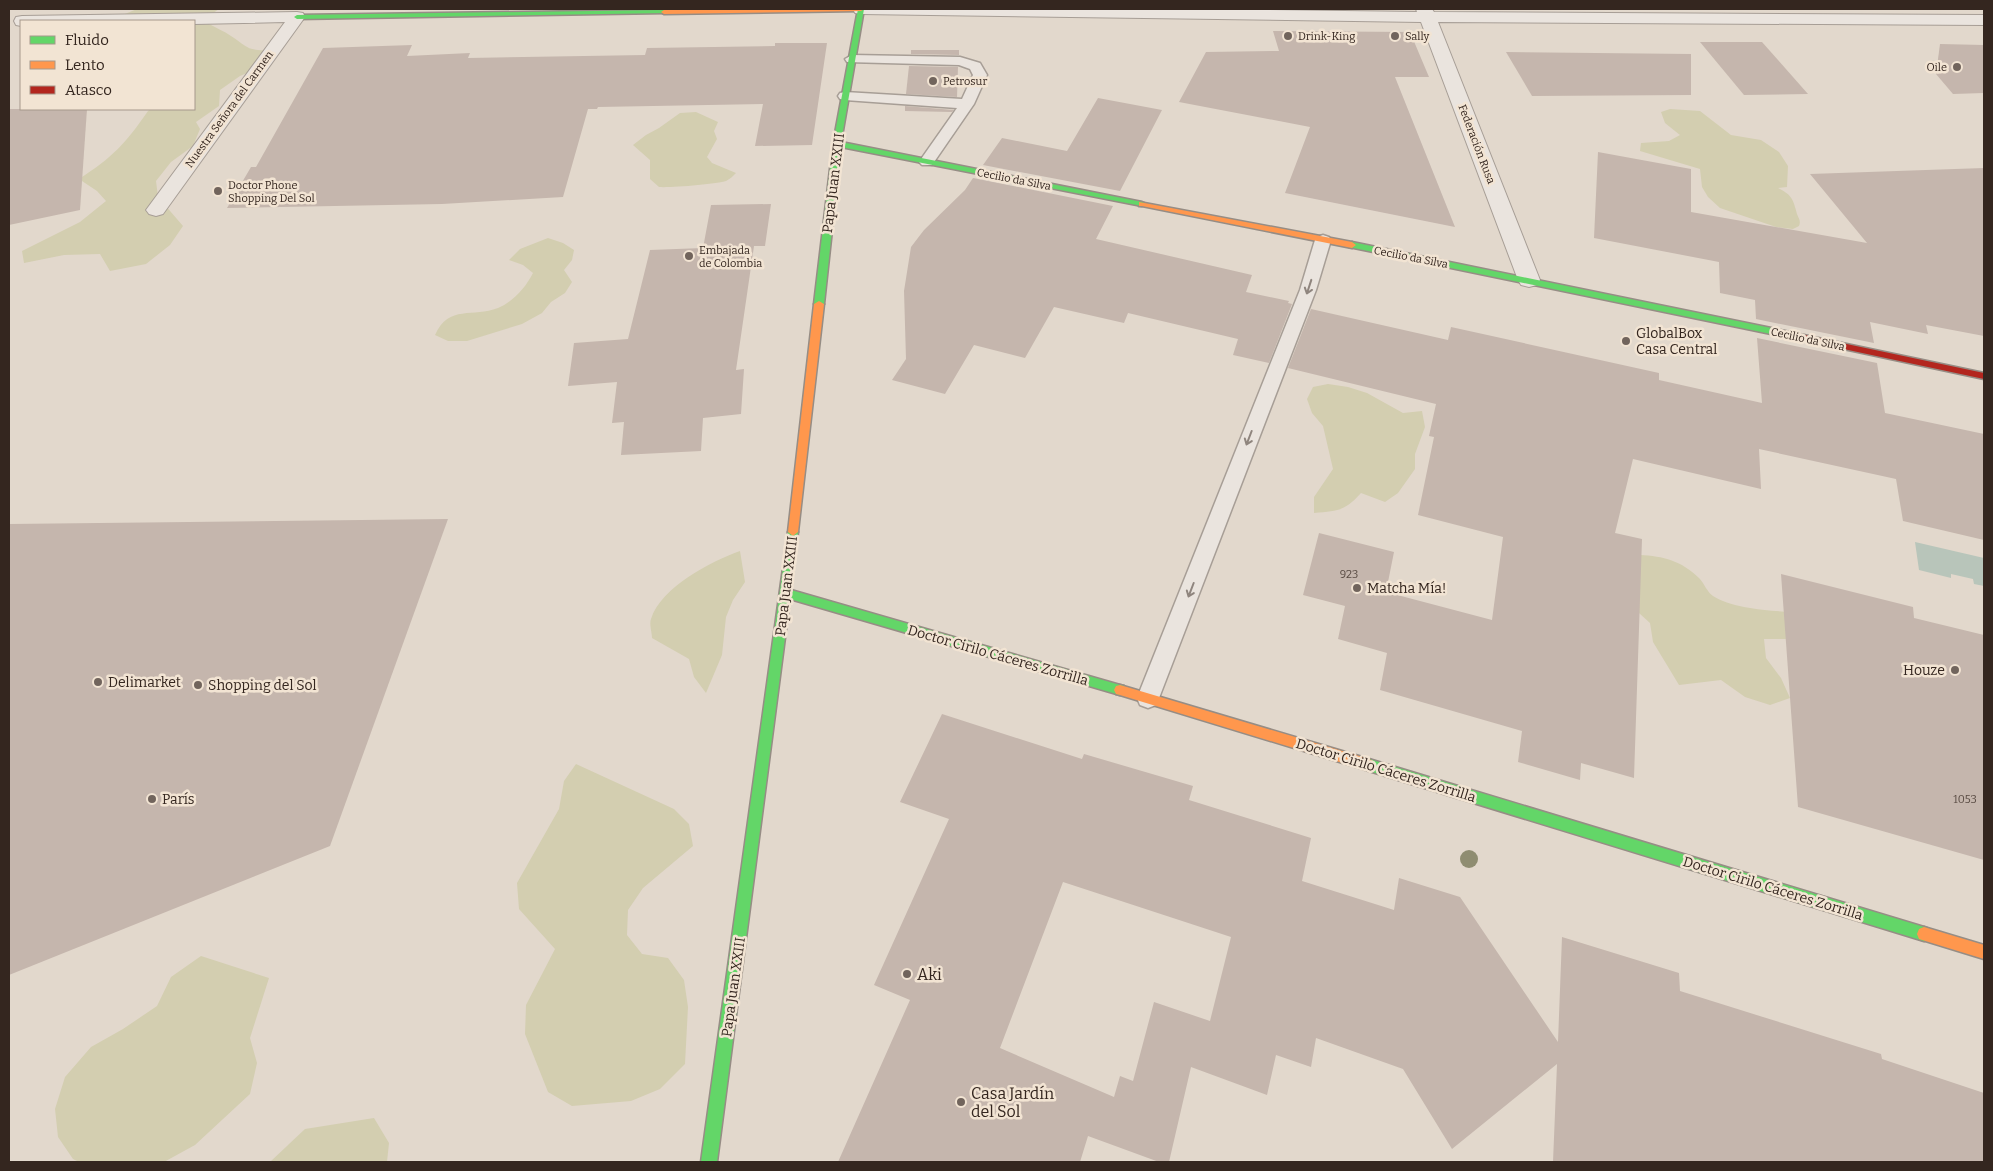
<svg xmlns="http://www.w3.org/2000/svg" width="1993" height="1171" font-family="Bitter,serif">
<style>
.green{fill:#d3ceb0}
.water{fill:#b8c5ba}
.building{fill:#c5b6ad;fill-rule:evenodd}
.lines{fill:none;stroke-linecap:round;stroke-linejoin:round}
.lane-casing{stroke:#a79e96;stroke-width:3}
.street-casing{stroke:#a79e96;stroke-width:2}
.fast-casing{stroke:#968d85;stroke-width:3}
.slow-casing{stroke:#968d85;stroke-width:3}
.jam-casing{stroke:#968d85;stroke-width:3}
.lane{fill:#eae4de;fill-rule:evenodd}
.street{fill:#eae4de;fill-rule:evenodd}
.fast{fill:#63d668;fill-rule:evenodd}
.slow{fill:#ff974d;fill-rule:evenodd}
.jam{fill:#b3261e;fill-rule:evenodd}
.tree{fill:#8f8d71}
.oneway{stroke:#8f857e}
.poi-dot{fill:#71645c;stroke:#f2e4d3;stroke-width:2}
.labels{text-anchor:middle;stroke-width:5;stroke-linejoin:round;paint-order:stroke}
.far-poi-label{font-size:11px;fill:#34261f;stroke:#f2e4d3;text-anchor:start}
.far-street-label{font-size:11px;fill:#34261f;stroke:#f2e4d3}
.number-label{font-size:11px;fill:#584a42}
.street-label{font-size:14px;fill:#34261f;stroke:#f2e4d3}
.poi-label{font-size:14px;fill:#34261f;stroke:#f2e4d3;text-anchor:start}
.near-poi-label{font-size:16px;fill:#34261f;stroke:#f2e4d3;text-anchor:start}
</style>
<rect width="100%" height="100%" fill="#e2d8cc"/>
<g class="green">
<path d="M137 9H219L206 18 209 24C216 28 224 31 231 36 247 46 246 51 268 50L267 64 240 76 220 90 219 106 196 122 200 129 193 146 171 162 156 181 158 197 183 226 170 245 146 264 110 271 100 254 64 255 24 263 22 251 80 222 106 201 97 191 79 179C113 157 125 144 148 111L151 109H194V21H108Z"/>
<path d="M1670 109 1700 111 1731 135 1761 140 1779 152 1788 166 1787 187 1778 188C1792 195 1793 199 1797 214 1799 219 1801 221 1799 226L1793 229 1776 227 1720 208 1708 197 1702 187 1700 169 1640 151 1641 143 1669 141 1680 135 1665 123 1661 112Z"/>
<path d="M696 112 718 122 714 131 717 139 707 157 712 163 736 173C733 176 730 179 726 181 718 184 669 188 659 187L650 179V160L633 145 646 135 659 128 680 113Z"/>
<path d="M548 238 563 243 574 250 572 260 564 270 572 282 565 293 551 302 542 313 522 324 467 341H448L435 335C449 304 473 318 498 308 513 302 526 287 533 273L523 265 509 260 520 249Z"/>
<path d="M1328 384 1348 387 1367 393 1403 413 1422 411 1425 427 1415 454V469L1398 493 1385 502 1361 493C1345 511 1338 511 1314 513V497L1333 469 1323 426 1312 413 1307 399 1313 387Z"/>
<path d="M740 551 745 582 733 600 726 617 722 655 706 693 694 677 689 659 652 638C652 633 649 624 651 619 661 587 712 561 740 551Z"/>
<path d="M1640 555C1663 556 1682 561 1699 578 1704 583 1707 592 1713 596 1731 608 1770 611 1791 612L1788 639H1764L1766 658 1781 678 1790 698 1770 705 1745 697 1721 680 1679 685 1653 642 1650 623 1629 604Z"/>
<path d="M576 764 674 809 689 824 693 846 643 888 628 910 627 935 642 954 668 958 684 980 688 1007 685 1064 660 1089 631 1101 572 1106 548 1092 525 1034 526 1005 555 949 519 909 517 883 559 809 564 781Z"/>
<path d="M201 956 269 978 250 1038 257 1063 250 1094 195 1145 164 1162H79L73 1159 58 1137 55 1109 65 1077 91 1047 123 1029 157 1006 171 977Z"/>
<path d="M374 1118 389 1143 387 1162H270L305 1129Z"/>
</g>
<path class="water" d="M1915 542 1984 558V586L1974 584 1973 579 1951 574V578L1919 570Z"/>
<g class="building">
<path d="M1273 31 1410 32 1429 77H1395L1455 227 1285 193 1310 127 1179 102 1206 52 1279 51Z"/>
<path d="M1700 42H1762L1808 94 1744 95Z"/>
<path d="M775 43H827L812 145 755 146 763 104 598 107 597 109H588L563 197 442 204 227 208 251 167H256L323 48 412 45 407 56 470 53 468 58 645 55 647 48 775 46Z"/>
<path d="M1940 44 1984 45V93L1953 94 1936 74Z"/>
<path d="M911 50H959V55L911 54Z"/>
<path d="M1506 52 1691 54V95L1532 96Z"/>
<path d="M909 66 958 67 957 97 906 94Z"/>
<path d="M1098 98 1162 110 1120 191 983 165 1002 138 1067 151Z"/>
<path d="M905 106 954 110 952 112 905 111Z"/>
<path d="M9 109H87L80 210 9 225Z"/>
<path d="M1598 152 1691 169V212L1867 243 1810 174 1984 168V336L1926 325 1928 334 1870 322 1874 343 1756 319 1755 300 1720 293 1719 262 1594 238Z"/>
<path d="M973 178 1113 206 1096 239 1252 275 1246 292 1289 301 1288 303 1292 304 1269 363 1233 355 1238 339 1128 313 1124 323 1054 307 1025 358 974 345 945 394 892 380 906 359 904 291 911 247 924 230 965 190Z"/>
<path d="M771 204 765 246H754L736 370 744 369 741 414 703 418 701 451 621 455 624 422 612 423 617 382 568 386 574 343 628 339 650 250 703 248 711 205Z"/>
<path d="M1311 309 1448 340 1451 327 1659 373V380L1762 403 1757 338 1877 363 1885 413 1984 434V540L1903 521 1896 479 1759 449 1761 489 1633 459 1615 533 1642 539 1634 778 1581 763 1580 780 1518 762 1522 731 1380 690 1387 653 1338 639 1345 606 1303 595 1319 533 1394 552 1386 592 1492 620 1503 537 1418 515 1434 437 1429 436 1436 404 1288 368Z"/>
<path d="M448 519 330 846 9 975V524Z"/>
<path d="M1781 574 1913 607 1914 618 1984 635V860L1798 807Z"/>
<path d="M942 714 1082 759 1084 754 1193 786 1189 800 1311 838 1302 881 1394 910 1399 878 1460 897 1558 1042 1562 937 1679 973 1680 991 1881 1054 1882 1059 1984 1093V1162H1553L1557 1064 1452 1149 1403 1069 1316 1038 1311 1067 1276 1055 1267 1095 1191 1067 1169 1162H1159L1088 1136 1080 1162H838L910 1000 874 985 949 819 900 802ZM1063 882 1231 937 1210 1021 1154 1002 1133 1081 1120 1076 1114 1097 1000 1048Z"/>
</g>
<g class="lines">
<g class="lane-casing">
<g id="lane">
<path d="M852 55 960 57 980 63 987 75 974 104 932 165H922L919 162 957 108 845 100 840 99 838 96 840 93 845 92 962 99 973 75 970 69 959 65 847 62 845 59Z"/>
<path d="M1323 235 1329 237 1331 240 1316 290 1159 698 1156 705 1148 708 1140 705 1137 698 1300 290 1315 240 1317 237Z"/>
</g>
</g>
<g class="street-casing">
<g id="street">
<path d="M853 9H1199L1417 12 1416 9H1432L1434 12 1984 15V25L1438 22 1540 280 1537 285 1529 287 1521 285 1518 280 1421 22 861 14 855 13Z"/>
<path d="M297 12 303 13 305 17 163 214 156 216 149 214 146 210 285 22 194 24V21H21V26L16 25 14 21 16 17 22 16Z"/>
</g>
</g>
<g class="fast-casing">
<g id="fast">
<path d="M858 9H864L841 142 1142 202 1146 204 1142 206 841 147 824 304 819 307 816 306 814 304 833 144Z"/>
<path d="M664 10 666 11V13L297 19 294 17 297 15Z"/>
<path d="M1352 242 1776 329 1781 332 1776 335 1349 247 1348 245Z"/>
<path d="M793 528 798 532 791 590 1120 685 1124 686 1126 690 1124 694 1120 695 790 599 717 1162H701L788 532Z"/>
<path d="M1369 759 1924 927 1929 929 1931 934 1929 939 1924 941 1369 771 1365 769 1363 765 1365 761Z"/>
</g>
</g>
<g class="slow-casing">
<g id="slow">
<path d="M743 9H864L861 11 664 14 661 12 664 10Z"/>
<path d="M1139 202 1352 242 1356 245 1352 248 1142 206H1139Z"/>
<path d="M819 301 824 304 798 532 793 536 788 532 814 304Z"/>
<path d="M1120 685 1369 759 1373 761 1375 765 1373 769 1369 771 1120 695 1116 694 1114 690 1116 686Z"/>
<path d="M1924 927 1984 945V959L1919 939 1917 934 1919 929Z"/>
</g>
</g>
<g class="jam-casing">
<path id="jam" d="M1776 329 1984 373V379L1773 334V330Z"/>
</g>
<use href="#lane" class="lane"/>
<use href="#street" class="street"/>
<use href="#fast" class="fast"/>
<use href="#slow" class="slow"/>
<use href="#jam" class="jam"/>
</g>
<circle class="tree" cx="1469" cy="859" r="9"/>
<defs><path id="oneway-shaft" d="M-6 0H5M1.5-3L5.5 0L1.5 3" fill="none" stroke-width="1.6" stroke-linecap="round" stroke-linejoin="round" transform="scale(1.25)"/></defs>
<g class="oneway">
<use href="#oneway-shaft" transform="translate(1309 287) rotate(108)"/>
<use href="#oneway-shaft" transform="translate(1249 438) rotate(111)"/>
<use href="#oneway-shaft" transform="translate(1191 590) rotate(111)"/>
</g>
<g class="poi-dot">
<circle cx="1288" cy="36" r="5"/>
<circle cx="1395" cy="36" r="5"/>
<circle cx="1957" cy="67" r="5"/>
<circle cx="933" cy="81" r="5"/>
<circle cx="218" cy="191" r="5"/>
<circle cx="689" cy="256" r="5"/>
<circle cx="1626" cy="341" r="5"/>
<circle cx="1357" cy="588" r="5"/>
<circle cx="1955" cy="670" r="5"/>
<circle cx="98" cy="682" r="5"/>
<circle cx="198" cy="685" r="5"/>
<circle cx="152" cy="799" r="5"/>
<circle cx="907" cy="974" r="5"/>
<circle cx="961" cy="1102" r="5"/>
</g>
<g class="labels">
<g class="far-poi-label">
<text x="1298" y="40">Drink-King</text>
<text x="1405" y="40">Sally</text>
<text x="1947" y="71" text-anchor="end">Oile</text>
<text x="943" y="85">Petrosur</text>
<text x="228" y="189">Doctor Phone<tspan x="228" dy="13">Shopping Del Sol</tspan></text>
<text x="699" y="254">Embajada<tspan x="699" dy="13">de Colombia</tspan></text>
</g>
<g class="far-street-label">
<text transform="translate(229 109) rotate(-54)" y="4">Nuestra Señora del Carmen</text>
<text transform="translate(1477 144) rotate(69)" y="4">Federación Rusa</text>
<text transform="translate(1014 179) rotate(11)" y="4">Cecilio da Silva</text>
<text transform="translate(1411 257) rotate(11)" y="4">Cecilio da Silva</text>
<text transform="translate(1808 339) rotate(12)" y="4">Cecilio da Silva</text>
</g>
<g class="number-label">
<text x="1349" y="578">923</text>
<text x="1965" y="803">1053</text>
</g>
<g class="street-label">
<text transform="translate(833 183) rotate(-83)" y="5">Papa Juan XXIII</text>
<text transform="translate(786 586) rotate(-83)" y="5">Papa Juan XXIII</text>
<text transform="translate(998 655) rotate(16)" y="5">Doctor Cirilo Cáceres Zorrilla</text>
<text transform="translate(1386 770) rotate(17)" y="5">Doctor Cirilo Cáceres Zorrilla</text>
<text transform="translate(1773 888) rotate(17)" y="5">Doctor Cirilo Cáceres Zorrilla</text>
<text transform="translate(733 987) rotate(-82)" y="5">Papa Juan XXIII</text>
</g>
<g class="poi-label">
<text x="1636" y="338">GlobalBox<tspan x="1636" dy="16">Casa Central</tspan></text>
<text x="1367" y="593">Matcha Mía!</text>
<text x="1945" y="675" text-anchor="end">Houze</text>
<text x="108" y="687">Delimarket</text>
<text x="208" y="690">Shopping del Sol</text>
<text x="162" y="804">París</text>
</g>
<g class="near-poi-label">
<text x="917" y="980">Aki</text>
<text x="971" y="1099">Casa Jardín<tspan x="971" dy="18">del Sol</tspan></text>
</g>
</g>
<rect width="1993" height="1171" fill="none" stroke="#34261f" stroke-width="20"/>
<rect x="20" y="20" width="175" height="90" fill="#f2e4d3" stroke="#a6988b"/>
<rect x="30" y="36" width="25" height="8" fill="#63d668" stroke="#a6988b"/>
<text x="65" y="45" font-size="15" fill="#34261f">Fluido</text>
<rect x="30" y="61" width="25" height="8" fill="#ff974d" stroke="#a6988b"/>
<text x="65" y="70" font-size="15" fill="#34261f">Lento</text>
<rect x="30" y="86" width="25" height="8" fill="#b3261e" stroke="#a6988b"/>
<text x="65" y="95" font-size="15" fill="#34261f">Atasco</text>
</svg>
